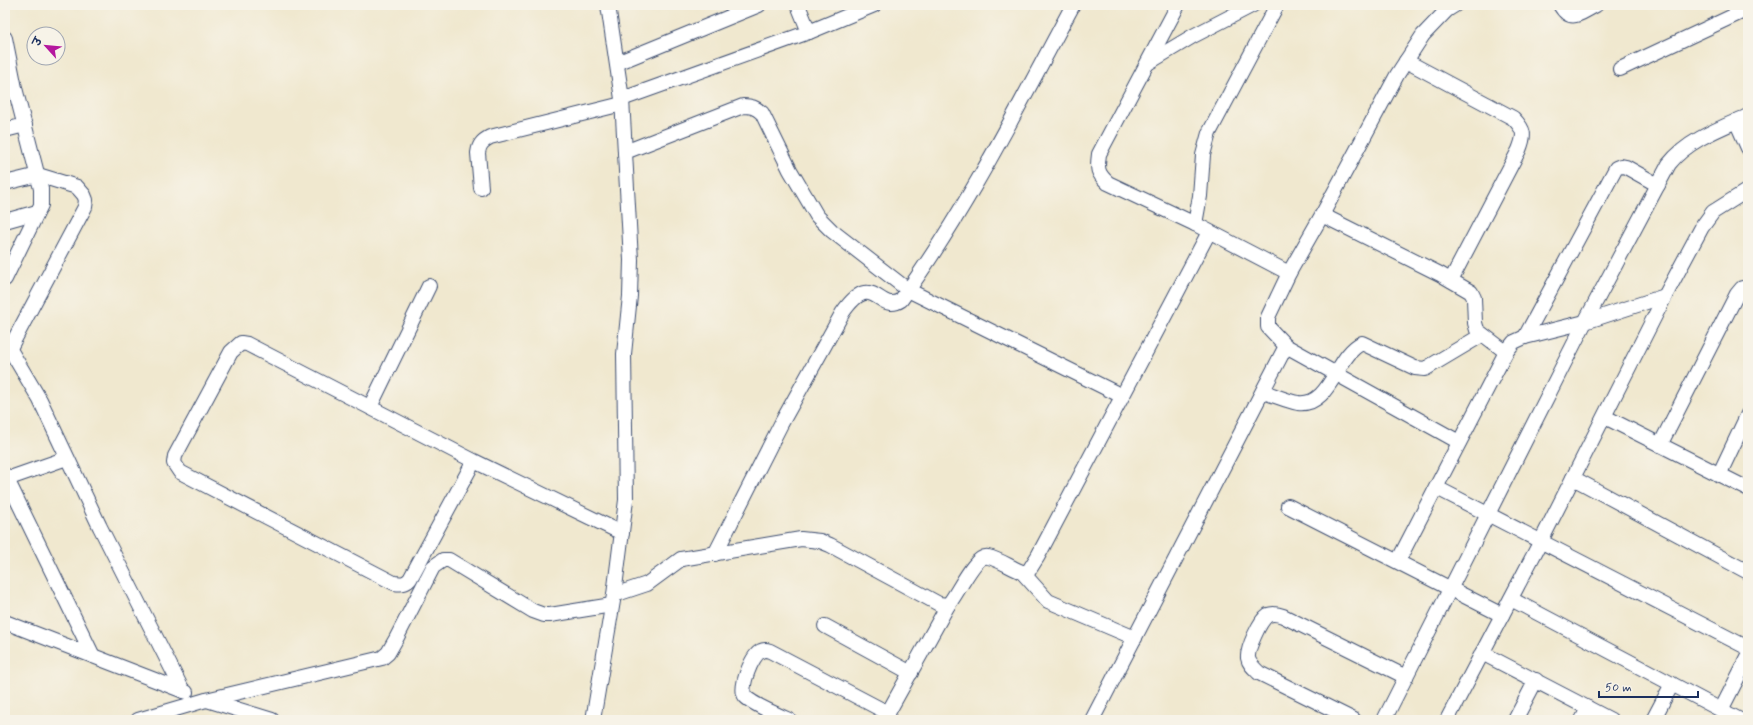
<svg xmlns="http://www.w3.org/2000/svg" width="1753" height="725" font-family="Mynerve,'Playpen Sans Deva',sans-serif">
<style>
.lines{fill:none;stroke-linecap:round;stroke-linejoin:round}
.street-casing{stroke:#3b4b6f;stroke-width:16}
.street{stroke:#fff;stroke-width:14}
</style>
<rect width="100%" height="100%" fill="#f7f3e8"/>
<filter id="ink" filterUnits="userSpaceOnUse"><feTurbulence type="fractalNoise" baseFrequency=".025" numOctaves="2"/><feDisplacementMap in="SourceGraphic" scale="8" xChannelSelector="R" yChannelSelector="G"/><feConvolveMatrix kernelMatrix="1 2 1 2 8 2 1 2 1" color-interpolation-filters="sRGB"/></filter>
<filter id="wash" filterUnits="userSpaceOnUse"><feTurbulence type="fractalNoise" baseFrequency=".012" numOctaves="4" result="noise"/><feDisplacementMap in="SourceGraphic" scale="16" xChannelSelector="R" yChannelSelector="G"/><feGaussianBlur stdDeviation="0.9" result="paint"/><feColorMatrix in="noise" values="0 0 0 0 0 0 0 0 0 0 0 0 0 0 0 0 0 1.4 0 .05"/><feComposite in="paint" operator="in"/></filter>
<g filter="url(#wash)">
<rect width="100%" height="100%" fill="#f0e8cf"/>
</g>
<g filter="url(#ink)">
<g class="lines">
<g class="street-casing">
<g id="street">
<path d="M798 5 809 32"/>
<path d="M1178 5 1099 154C1097 169 1097 173 1108 183L1195 224 1289 273"/>
<path d="M1455 5 1447 10 1423 35 1397 75 1322 215 1289 273 1268 317V327L1286 346 1459 442"/>
<path d="M1560 5C1571 24 1580 13 1596 5"/>
<path d="M5 38 15 88 41 189V205L5 279"/>
<path d="M1406 61 1513 118C1525 130 1525 135 1519 150L1451 280"/>
<path d="M617 63 759 5"/>
<path d="M1148 63 1193 36 1253 5"/>
<path d="M1620 69 1748 9"/>
<path d="M622 99 809 32 874 5"/>
<path d="M1736 121 1748 148"/>
<path d="M5 130 25 125"/>
<path d="M625 152 743 106C751 106 755 107 762 113L790 170 817 216 832 231 908 290 1122 396"/>
<path d="M5 183 38 175 77 187 84 195 86 200 85 207 10 348"/>
<path d="M481 188 478 153C479 145 482 141 490 137L622 104"/>
<path d="M1322 215 1440 274 1471 292 1474 298 1475 323 1477 330 1506 352"/>
<path d="M5 221 37 212"/>
<path d="M1195 224 1200 196 1203 155 1209 133 1277 5"/>
<path d="M1525 337 1616 168 1621 166 1626 167 1658 185"/>
<path d="M5 341 40 400 100 527 183 691"/>
<path d="M1263 392C1274 395 1287 401 1298 403 1331 407 1336 355 1362 343L1415 368 1425 369 1482 335"/>
<path d="M370 407 429 286"/>
<path d="M1605 417 1748 489"/>
<path d="M1660 445 1737 294 1742 288H1748"/>
<path d="M474 461 410 579C405 584 402 584 394 583L180 472 174 463 175 456 231 352 241 343 247 344 474 461 622 533"/>
<path d="M5 475 93 656"/>
<path d="M1719 475 1748 414"/>
<path d="M1573 478 1748 572"/>
<path d="M7 479 67 458"/>
<path d="M1437 488 1748 648"/>
<path d="M1288 506 1502 615"/>
<path d="M715 554 782 422 843 312C874 268 878 315 901 300 968 208 1019 105 1073 5"/>
<path d="M1398 561 1506 352 1514 342 1525 337 1585 322 1665 296"/>
<path d="M1022 572 1048 601 1135 638"/>
<path d="M614 595 647 584 681 559 801 539 820 541 830 545 939 604 948 605C957 595 975 554 988 557 999 559 1011 568 1022 572H1028L1038 556 1209 232"/>
<path d="M1511 599 1740 720"/>
<path d="M5 622 186 692"/>
<path d="M825 626 911 673"/>
<path d="M1482 653 1611 720"/>
<path d="M207 700 272 720"/>
<path d="M1721 710 1748 657"/>
<path d="M138 720 206 700 382 658 388 653 396 639 433 567 443 560H449L533 611 544 615H550L612 605"/>
<path d="M593 720 614 595 626 500 624 354 630 296 631 260 622 99 608 5"/>
<path d="M789 720C780 716 750 703 745 696 739 688 752 655 761 651 763 650 767 650 770 651L888 713"/>
<path d="M884 720 948 605"/>
<path d="M1092 720 1286 346"/>
<path d="M1354 720 1259 673C1254 668 1249 664 1248 658 1247 649 1260 620 1268 615 1273 613 1278 614 1283 616L1406 677"/>
<path d="M1384 720 1585 322 1669 164C1688 140 1721 128 1748 116"/>
<path d="M1447 720 1541 541 1665 296 1702 227 1713 212 1748 190"/>
<path d="M1515 720 1536 680"/>
<path d="M1582 720 1588 708"/>
<path d="M1653 720 1672 684"/>
</g>
</g>
<use href="#street" class="street"/>
</g>
</g>
<rect width="1753" height="725" fill="none" stroke="#f7f3e8" stroke-width="20"/>
<g transform="translate(46 46) rotate(297)"><circle r="19" fill="#f7f3e8" stroke="#9fa5b1"/>
<path d="M0-3L7 15L0 10L-7 15Z" fill="#b5179e"/>
<text y="-6" font-size="11" font-weight="bold" text-anchor="middle" fill="#1b2f5e">उ</text>
</g>
<path d="M1599 691v6h99v-6" fill="none" stroke="#1b2f5e" stroke-width="2"/>
<text x="1605" y="691" font-size="12" fill="#1b2f5e" stroke="#f7f3e8" stroke-width="3" paint-order="stroke">50 m</text>
</svg>
